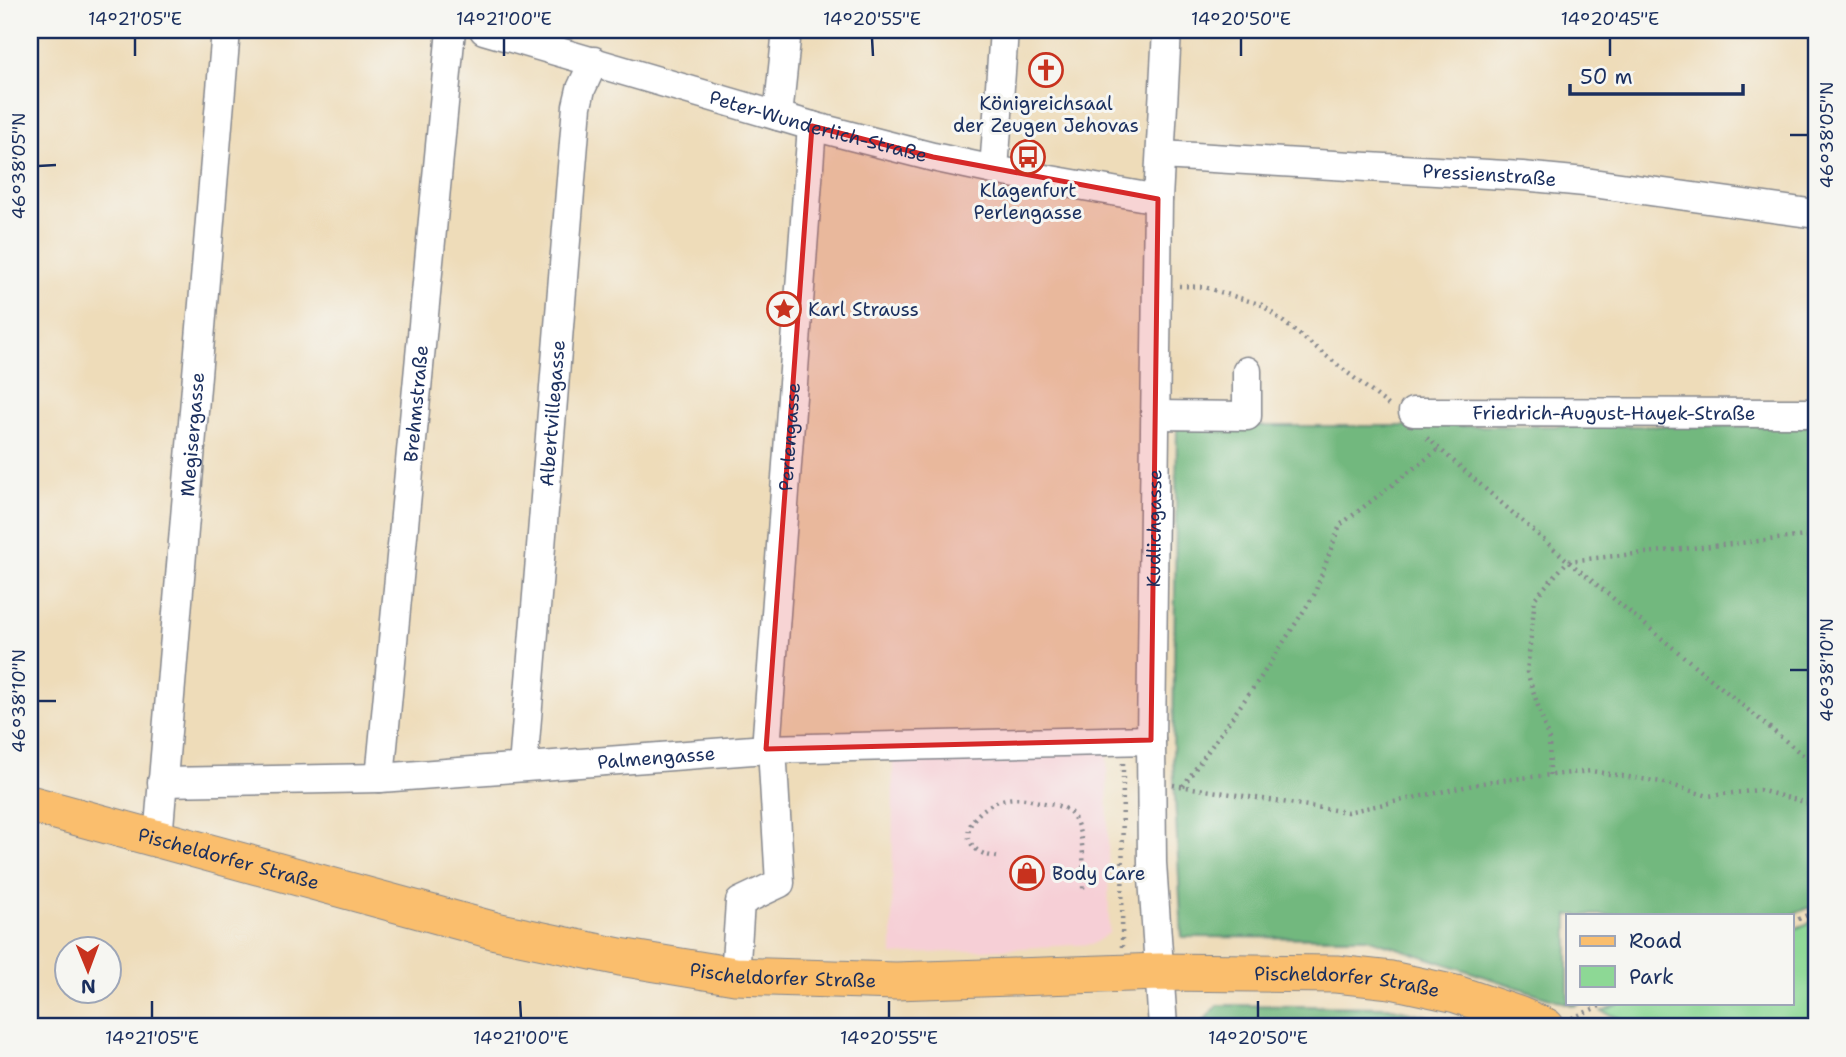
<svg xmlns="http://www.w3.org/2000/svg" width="1846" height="1057" font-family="'Shantell Sans',sans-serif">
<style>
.built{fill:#f6cfd6}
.green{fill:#8dd895;stroke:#54847a;stroke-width:2}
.forest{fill:#72b87e;stroke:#46746e;stroke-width:2}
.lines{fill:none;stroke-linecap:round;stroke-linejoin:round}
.minor-casing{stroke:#84868c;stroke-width:31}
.major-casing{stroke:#84868c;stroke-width:39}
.path{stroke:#84868c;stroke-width:4.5;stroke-dasharray:2 5;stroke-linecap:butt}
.minor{stroke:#fff;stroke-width:28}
.major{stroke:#fabe6d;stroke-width:37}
.marked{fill:#d62828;fill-opacity:0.2;stroke:#d62828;stroke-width:5;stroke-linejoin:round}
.ticks{fill:none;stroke:#1b2f5e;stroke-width:2.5}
.labels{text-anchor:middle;stroke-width:6;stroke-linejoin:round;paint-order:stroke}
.poi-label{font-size:19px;fill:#1b2f5e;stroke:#f6f6f2}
.street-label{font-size:19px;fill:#1b2f5e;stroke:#f6f6f2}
.neatline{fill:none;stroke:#1b2f5e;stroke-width:2.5}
.ticks-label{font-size:18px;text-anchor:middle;fill:#1b2f5e}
</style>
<rect width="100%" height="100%" fill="#f6f6f2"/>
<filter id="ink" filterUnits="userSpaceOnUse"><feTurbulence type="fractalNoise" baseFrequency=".0143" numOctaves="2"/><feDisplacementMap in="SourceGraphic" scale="14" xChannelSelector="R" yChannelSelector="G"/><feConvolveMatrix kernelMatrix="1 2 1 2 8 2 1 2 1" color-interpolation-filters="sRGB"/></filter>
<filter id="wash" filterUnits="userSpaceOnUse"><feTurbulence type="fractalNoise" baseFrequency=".00686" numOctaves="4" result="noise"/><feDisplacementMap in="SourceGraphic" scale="28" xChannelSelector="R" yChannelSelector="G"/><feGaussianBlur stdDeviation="1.57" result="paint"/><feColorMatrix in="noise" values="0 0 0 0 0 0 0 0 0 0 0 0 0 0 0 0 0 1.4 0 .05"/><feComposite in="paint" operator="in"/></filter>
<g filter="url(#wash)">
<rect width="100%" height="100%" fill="#eedcb9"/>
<path class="built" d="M1107 741 1109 933 1093 944 892 955 893 746Z"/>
<path class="green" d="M1816 920V1027H1639L1602 1011 1622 1003H1792V930Z"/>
<g class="forest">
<path d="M1177 426H1816V905L1791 915H1568V1003H1582L1574 1006 1367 938 1182 937 1173 758Z"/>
<path d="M1218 1005 1388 1007 1468 1025V1027H1198Z"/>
</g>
</g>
<g filter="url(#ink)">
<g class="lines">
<g class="minor-casing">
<g id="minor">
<path id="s1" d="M484 30 812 126 933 157 994 170 1158 199"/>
<path d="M778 116 787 30"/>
<path id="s2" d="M1161 155 1522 176 1585 182 1816 214"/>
<path d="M994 170 1004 30"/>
<path id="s3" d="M1413 412 1816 413"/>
<path d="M1156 415 1247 416V371"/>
<path id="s4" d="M766 749 812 126"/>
<path id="s5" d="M523 767 577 106 581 89 594 61"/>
<path id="s6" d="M380 778 451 30"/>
<path id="s7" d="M162 782 380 778 766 749 1151 740"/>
<path id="s8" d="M158 839 226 30"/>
<path d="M735 976 740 902 780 883 772 748"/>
<path id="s9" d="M1163 1027 1152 863 1151 740 1158 199 1167 30"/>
</g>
</g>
<g class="major-casing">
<g id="major">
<path id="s10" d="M30 804 496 931 620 957 735 976 896 981 1159 972 1336 974 1391 980 1456 994 1518 1015 1546 1027"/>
</g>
</g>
<g class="path">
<path d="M1179 286 1204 287 1262 305 1391 407"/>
<path d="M1427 438 1568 561 1816 766"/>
<path d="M1550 775 1549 740 1527 672 1535 598 1568 561 1816 535"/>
<path d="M1173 785 1347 812 1492 781 1591 771 1661 782 1708 796 1759 790 1816 805"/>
<path d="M1183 786 1261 677 1314 595 1340 525 1439 449"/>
<path d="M997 857C990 856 984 855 977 850 953 830 985 802 1007 799 1018 797 1028 799 1039 802 1048 804 1063 805 1070 812 1085 828 1084 869 1083 890"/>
<path d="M1792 922 1816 911"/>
<path d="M1122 947 1123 763"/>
<path d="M1572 1018 1607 1003"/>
</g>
<use href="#minor" class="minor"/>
<use href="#major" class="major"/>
</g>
</g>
<path class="marked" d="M812 126 933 157 1158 199 1151 740 766 749Z"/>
<path class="ticks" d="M135 38V56M504 38V56M872 38 873 56M1241 38V56M1610 38V56M1790 135H1808M38 166 56 165M1790 670H1808M38 701H56M152 1001V1018M520 1001 521 1018M889 1001V1018M1258 1001V1018"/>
<defs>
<g id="church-ring" transform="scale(1.75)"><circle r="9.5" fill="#f6f6f2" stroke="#c8321e" stroke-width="1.5"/><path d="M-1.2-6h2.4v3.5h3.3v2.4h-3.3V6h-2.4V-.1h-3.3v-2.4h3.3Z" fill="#c8321e"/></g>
<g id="bus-ring" transform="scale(1.75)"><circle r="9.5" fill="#f6f6f2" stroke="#c8321e" stroke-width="1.5"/><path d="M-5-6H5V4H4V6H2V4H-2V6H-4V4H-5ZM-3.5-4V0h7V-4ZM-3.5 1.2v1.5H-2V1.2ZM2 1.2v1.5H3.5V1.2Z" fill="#c8321e"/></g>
<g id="sight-ring" transform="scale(1.75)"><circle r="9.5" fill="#f6f6f2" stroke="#c8321e" stroke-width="1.5"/><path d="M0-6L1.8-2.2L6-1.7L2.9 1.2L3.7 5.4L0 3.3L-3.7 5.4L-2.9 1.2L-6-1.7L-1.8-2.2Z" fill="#c8321e"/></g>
<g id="shop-ring" transform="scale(1.75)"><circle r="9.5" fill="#f6f6f2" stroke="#c8321e" stroke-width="1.5"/><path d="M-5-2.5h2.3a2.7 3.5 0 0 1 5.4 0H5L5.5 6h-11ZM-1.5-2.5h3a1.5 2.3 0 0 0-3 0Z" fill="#c8321e"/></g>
</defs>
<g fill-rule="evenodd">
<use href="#church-ring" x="1046" y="70"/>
<use href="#bus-ring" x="1028" y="157"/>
<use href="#sight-ring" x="784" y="309"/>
<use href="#shop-ring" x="1027" y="873"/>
</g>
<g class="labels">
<g class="poi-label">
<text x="1046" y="110">Königreichsaal<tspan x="1046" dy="22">der Zeugen Jehovas</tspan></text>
<text x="1028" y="197">Klagenfurt<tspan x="1028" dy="22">Perlengasse</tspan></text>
<text x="808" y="316" text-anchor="start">Karl Strauss</text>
<text x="1052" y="880" text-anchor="start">Body Care</text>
</g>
<g class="street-label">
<text dy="7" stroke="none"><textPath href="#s1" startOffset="348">Peter-Wunderlich-Straße</textPath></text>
<text dy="7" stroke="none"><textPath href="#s2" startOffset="329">Pressienstraße</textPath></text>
<text dy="7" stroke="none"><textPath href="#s6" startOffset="376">Brehmstraße</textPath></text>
<text dy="7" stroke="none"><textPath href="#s5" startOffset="355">Albertvillegasse</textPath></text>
<text dy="7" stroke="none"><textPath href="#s3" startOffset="201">Friedrich-August-Hayek-Straße</textPath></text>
<text dy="7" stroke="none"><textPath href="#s8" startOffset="406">Megisergasse</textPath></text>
<text dy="7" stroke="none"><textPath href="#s4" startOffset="313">Perlengasse</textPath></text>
<text dy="7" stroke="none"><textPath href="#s9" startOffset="499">Kudlichgasse</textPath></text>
<text dy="7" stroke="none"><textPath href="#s7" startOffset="495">Palmengasse</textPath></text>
<text dy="7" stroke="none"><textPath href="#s10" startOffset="206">Pischeldorfer Straße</textPath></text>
<text dy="7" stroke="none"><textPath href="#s10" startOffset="774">Pischeldorfer Straße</textPath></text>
<text dy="7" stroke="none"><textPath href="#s10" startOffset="1339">Pischeldorfer Straße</textPath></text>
</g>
</g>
<rect width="1846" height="1057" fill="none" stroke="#f6f6f2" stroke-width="77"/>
<rect x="1566" y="914" width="228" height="91" fill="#f6f6f2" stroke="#9ea6b7" stroke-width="2"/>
<rect x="1580" y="936" width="35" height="10" fill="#fabe6d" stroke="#9ea6b7" stroke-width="2"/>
<text x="1629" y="948" font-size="21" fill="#1b2f5e">Road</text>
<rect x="1580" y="966" width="35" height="21" fill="#8dd895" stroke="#9ea6b7" stroke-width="2"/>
<text x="1629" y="984" font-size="21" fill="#1b2f5e">Park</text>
<g transform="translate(88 970) rotate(179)"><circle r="33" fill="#f6f6f2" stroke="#9ea6b7" stroke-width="2"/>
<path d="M0-5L12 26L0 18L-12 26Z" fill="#c8321e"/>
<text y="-10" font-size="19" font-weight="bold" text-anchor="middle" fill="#1b2f5e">N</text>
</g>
<path d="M1570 84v10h173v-10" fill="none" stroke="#1b2f5e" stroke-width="3.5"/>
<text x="1580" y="84" font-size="21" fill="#1b2f5e" stroke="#f6f6f2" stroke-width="5" paint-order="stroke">50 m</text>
<rect x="38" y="38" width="1770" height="980" class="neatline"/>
<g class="ticks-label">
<text x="135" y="25">14°21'05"E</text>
<text x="504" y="25">14°21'00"E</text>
<text x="872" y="25">14°20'55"E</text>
<text x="1241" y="25">14°20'50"E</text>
<text x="1610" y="25">14°20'45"E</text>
<text transform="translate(1827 135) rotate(-90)" y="6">46°38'05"N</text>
<text transform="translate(19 166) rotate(-90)" y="6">46°38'05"N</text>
<text transform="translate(1827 670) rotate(-90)" y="6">46°38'10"N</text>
<text transform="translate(19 701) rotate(-90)" y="6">46°38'10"N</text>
<text x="152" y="1044">14°21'05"E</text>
<text x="521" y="1044">14°21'00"E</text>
<text x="889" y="1044">14°20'55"E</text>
<text x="1258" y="1044">14°20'50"E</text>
</g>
</svg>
